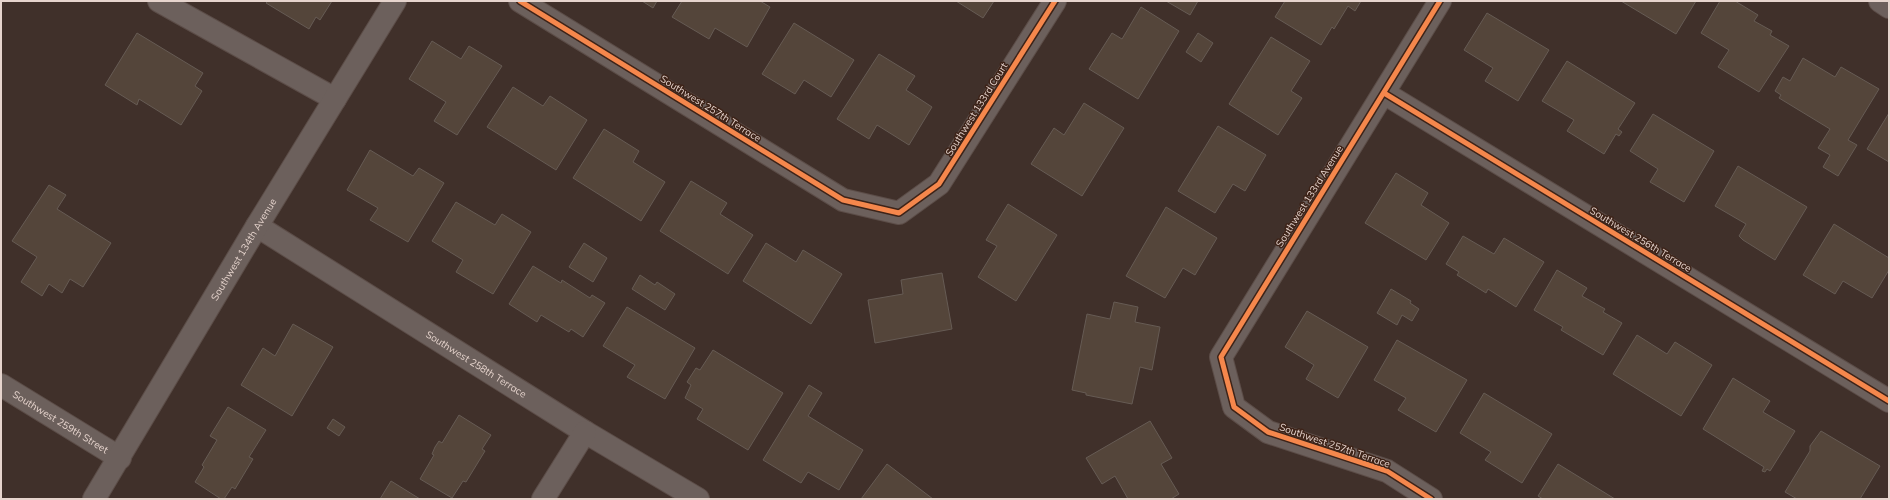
<svg xmlns="http://www.w3.org/2000/svg" width="1890" height="500" font-family="Mulish,sans-serif">
<style>
.building{fill:#54453a;stroke:#665b54}
.lines{fill:none;stroke-linecap:round;stroke-linejoin:round}
.minor-casing{stroke:#5c4d48;stroke-width:24}
.minor{stroke:#6c605c;stroke-width:22}
.cycleway-casing{stroke:#3d2318;stroke-width:8}
.cycleway{stroke:#f5874c;stroke-width:5}
.labels{text-anchor:middle;stroke-width:3;stroke-linejoin:round;paint-order:stroke}
.street-label{font-size:10px;fill:#e6d4cd;stroke:#3d2318}
</style>
<rect width="100%" height="100%" fill="#40302a"/>
<g class="building">
<path d="M268 1H332L320 20 316 17 309 29 266 3Z"/>
<path d="M642 1H657L653 8Z"/>
<path d="M682 1H760L770 7 747 47 715 28 709 39 672 17Z"/>
<path d="M956 1H994L983 18Z"/>
<path d="M1166 1H1198L1190 15Z"/>
<path d="M1285 1H1361L1355 11 1348 6 1334 29 1332 27 1321 45 1275 17Z"/>
<path d="M1621 1H1696L1676 34Z"/>
<path d="M1720 1H1735L1758 15 1754 21 1772 31 1770 35 1789 46 1759 92 1718 67 1729 50 1701 33Z"/>
<path d="M1141 7 1179 31 1138 99 1089 69 1112 33 1122 39Z"/>
<path d="M1487 13 1549 50 1518 101 1485 81 1493 68 1464 50Z"/>
<path d="M794 23 854 60 831 97 804 80 795 94 762 74Z"/>
<path d="M137 33 203 73 195 86 202 91 181 125 139 99 137 105 105 85Z"/>
<path d="M1198 33 1213 43 1201 62 1186 52Z"/>
<path d="M1271 37 1310 61 1291 91 1302 98 1278 135 1229 104Z"/>
<path d="M432 41 461 59 469 46 502 66 457 135 434 121 446 102 409 79Z"/>
<path d="M879 54 915 76 906 90 932 107 909 145 877 125 869 139 837 119Z"/>
<path d="M1803 58 1835 77 1841 67 1879 89 1848 140 1857 145 1838 176 1823 167 1830 155 1818 148 1830 129 1779 98 1781 95 1775 91 1783 77 1790 81Z"/>
<path d="M1567 61 1635 103 1618 129 1622 132 1619 136 1616 134 1604 154 1567 131 1574 120 1542 101Z"/>
<path d="M513 87 543 106 550 96 587 120 556 170 487 127Z"/>
<path d="M1084 103 1124 128 1082 196 1031 164 1054 128 1064 135Z"/>
<path d="M1889 113V162L1867 149Z"/>
<path d="M1653 114 1714 151 1684 202 1650 182 1658 169 1630 151Z"/>
<path d="M1218 126 1266 155 1245 191 1233 184 1215 213 1178 191Z"/>
<path d="M604 129 639 151 633 162 665 182 641 221 573 178Z"/>
<path d="M370 150 413 176 419 168 444 183 408 242 370 220 378 208 347 190Z"/>
<path d="M1738 166 1807 207 1775 260 1743 240 1739 236 1746 224 1715 206Z"/>
<path d="M1396 173 1428 193 1421 205 1449 223 1426 260 1365 223Z"/>
<path d="M691 181 727 203 720 214 753 235 728 274 660 231Z"/>
<path d="M49 185 66 195 57 209 111 243 83 287 70 279 62 293 49 284 42 296 21 282 37 257 12 241Z"/>
<path d="M456 202 495 225 502 214 531 232 493 294 456 272 463 260 432 241Z"/>
<path d="M1008 204 1057 235 1016 301 978 277 997 246 986 240Z"/>
<path d="M1166 207 1217 238 1195 275 1183 268 1165 298 1126 276Z"/>
<path d="M1834 224 1889 258V270L1872 298 1843 281 1835 294 1803 275Z"/>
<path d="M1463 236 1494 254 1504 238 1544 262 1516 307 1488 289 1486 293 1457 275 1459 272 1446 264Z"/>
<path d="M584 243 607 258 593 282 569 267Z"/>
<path d="M766 243 796 262 803 250 842 274 811 324 743 281Z"/>
<path d="M533 266 561 283 562 280 590 298 592 295 605 303 583 337 571 329 569 332 541 315 537 322 509 304Z"/>
<path d="M1557 270 1587 288 1582 296 1605 309 1603 312 1622 323 1603 355 1561 330 1563 327 1534 310Z"/>
<path d="M942 273 952 329 875 343 868 300 903 294 901 280Z"/>
<path d="M640 275 655 285 657 282 675 294 665 310 632 289Z"/>
<path d="M1391 289 1411 301 1410 303 1419 309 1412 321 1402 315 1397 325 1377 313Z"/>
<path d="M1114 302 1138 307 1135 322 1160 327 1152 370 1140 367 1132 404 1086 395V393L1072 390 1087 314 1110 319Z"/>
<path d="M627 307 695 348 665 399 627 377 635 365 603 346Z"/>
<path d="M1307 311 1368 347 1338 398 1306 379 1314 365 1285 347Z"/>
<path d="M293 324 333 347 292 416 241 385 263 348 275 356Z"/>
<path d="M1637 335 1667 354 1675 342 1712 365 1681 416 1613 374Z"/>
<path d="M1397 340 1467 380 1436 432 1398 410 1406 398 1374 380Z"/>
<path d="M713 350 783 393 748 450 697 419 703 409 685 398 691 385 687 382 696 368 700 370Z"/>
<path d="M1733 378 1770 401 1763 412 1795 431 1770 471 1767 469 1765 472 1762 471 1764 467 1703 429Z"/>
<path d="M809 385 822 393 808 416 863 450 839 490 808 472 801 483 763 460Z"/>
<path d="M1484 393 1552 434 1522 483 1485 460 1491 452 1460 433Z"/>
<path d="M228 407 266 430 249 457 253 459 235 489 232 487 224 499H221L195 482 204 467 202 465 217 440 210 436Z"/>
<path d="M459 415 491 435 482 449 485 451 466 482 463 481 452 498 420 479 434 455 432 454 435 447 439 441 442 443Z"/>
<path d="M333 419 345 427 339 436 327 428Z"/>
<path d="M1150 421 1172 458 1161 464 1179 494 1171 499H1128L1115 476 1102 484 1086 458Z"/>
<path d="M1821 431 1880 466 1860 499H1797L1785 492 1810 451V446Z"/>
<path d="M887 464 933 499H861Z"/>
<path d="M1558 464 1615 499H1543L1538 496Z"/>
<path d="M391 481 420 499H380Z"/>
</g>
<g class="lines">
<g class="minor-casing">
<g id="minor">
<path d="M159 1 335 99"/>
<path d="M520 1 843 200 899 213 939 184 1055 1"/>
<path d="M1880 1 1889 7"/>
<path d="M1384 93 1889 401"/>
<path id="s1" d="M257 226 585 432 698 499"/>
<path id="s2" d="M1 385 120 458"/>
<path id="s3" d="M94 499 257 226 395 1"/>
<path d="M543 499 585 432"/>
<path d="M1431 499 1387 471 1268 432 1234 407 1221 357 1440 1"/>
</g>
</g>
<use href="#minor" class="minor"/>
<g class="cycleway-casing">
<g id="cycleway">
<path d="M520 1 843 200 899 213 939 184 1055 1"/>
<path d="M1384 93 1889 401"/>
<path d="M1431 499 1387 471 1268 432 1234 407 1221 357 1440 1"/>
</g>
</g>
<use href="#cycleway" class="cycleway"/>
</g>
<g class="labels">
<g class="street-label">
<text transform="translate(711 108) rotate(32)" y="4">Southwest 257th Terrace</text>
<text transform="translate(976 109) rotate(-58)" y="4">Southwest 133rd Court</text>
<text transform="translate(1309 196) rotate(-58)" y="4">Southwest 133rd Avenue</text>
<text transform="translate(1641 239) rotate(31)" y="4">Southwest 256th Terrace</text>
<text dy="4" stroke="none"><textPath href="#s3" startOffset="291">Southwest 134th Avenue</textPath></text>
<text dy="4" stroke="none"><textPath href="#s1" startOffset="259">Southwest 258th Terrace</textPath></text>
<text dy="4" stroke="none"><textPath href="#s2" startOffset="70">Southwest 259th Street</textPath></text>
<text transform="translate(1335 445) rotate(19)" y="4">Southwest 257th Terrace</text>
</g>
</g>
<rect width="1890" height="500" fill="none" stroke="#e6d4cd" stroke-width="4"/>
</svg>
